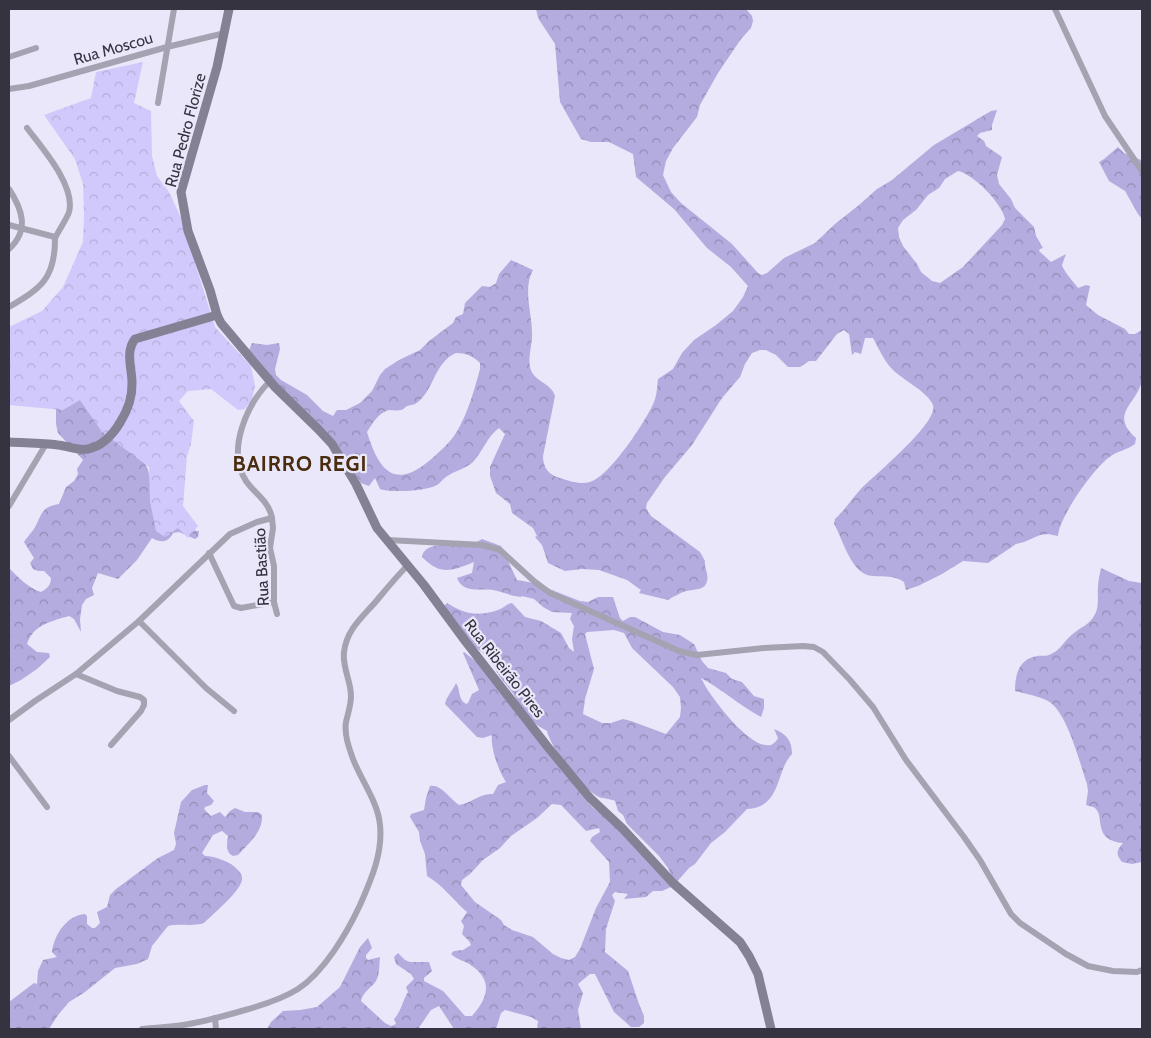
<svg xmlns="http://www.w3.org/2000/svg" width="1151" height="1038" font-family="Cabin,sans-serif">
<style>
.forest{fill:url(#forest-crowns);fill-rule:evenodd}
.park{fill:url(#park-crowns)}
.lines{fill:none;stroke-linecap:round;stroke-linejoin:round}
.street{stroke:#a5a3b1;stroke-width:6}
.secondary{stroke:#848195;stroke-width:9}
.labels{text-anchor:middle;stroke-width:4.5;stroke-linejoin:round;paint-order:stroke}
.street-label{font-size:16px;fill:#35333f;stroke:#eae7fa}
.district-label{font-size:21px;font-weight:bold;letter-spacing:1px;fill:#492d0e;stroke:#eae7fa}
</style>
<defs>
<pattern id="forest-crowns" width="20" height="18" patternUnits="userSpaceOnUse" patternTransform="scale(1.25)"><rect width="20" height="18" fill="#b4abde"/><path d="M2 6a3 3 0 1 1 6 0M12 15a3 3 0 1 1 6 0" fill="none" stroke="#938cb5"/></pattern>
<pattern id="park-crowns" width="20" height="18" patternUnits="userSpaceOnUse" patternTransform="scale(1.25)"><rect width="20" height="18" fill="#d1c9fb"/><path d="M2 6a3 3 0 1 1 6 0M12 15a3 3 0 1 1 6 0" fill="none" stroke="#b4add8"/></pattern>
</defs>
<rect width="100%" height="100%" fill="#eae7fa"/>
<g class="forest">
<path d="M536 9H746L752 16 753 21 751 28 741 39 718 73 700 105 697 117 673 148 666 161 663 175 671 192 681 203 732 244 758 273 762 275 767 273 784 258 815 243 835 224 859 205 877 189 892 180 934 145 991 111 997 110 992 125V130L980 133 977 136 984 141 986 146 1002 157 997 175 999 184 1011 199 1015 208 1034 227 1036 236 1043 248 1040 249 1039 251 1051 262 1066 254 1062 265C1064 272 1073 281 1078 288L1086 285 1090 286 1086 305 1098 315 1125 329 1129 334H1135L1142 330C1142 345 1145 367 1142 381 1136 405 1109 414 1136 438L1135 444C1127 450 1118 451 1111 456 1095 466 1059 517 1058 536L1048 534 1040 535 1024 542 1016 544 988 563 963 561 942 574 918 586 906 590 904 582C894 575 885 577 873 576 851 575 844 541 834 524L835 519C845 510 851 500 860 490 873 476 939 423 933 405 928 392 903 380 893 370 884 361 879 349 873 338H865L861 354 855 352 852 355 849 334 844 330 837 334 816 361H809L800 367H788L776 355 766 350H760L752 353 745 364 740 377 722 398 692 445 665 477 647 503 646 508 651 516 700 552 705 561C704 568 709 574 707 581 705 591 694 589 686 591 680 593 673 597 668 600L639 593 641 590 627 580 599 570 582 569 565 571 548 563 542 545 535 537 537 536 533 528 512 513 510 504 496 493 490 476V467L505 434 499 428C487 437 483 451 473 462 465 469 454 471 446 477 443 479 440 483 437 485 428 491 390 493 380 489L375 478 369 486 361 483 347 462 252 356 249 350 252 343 267 345 279 343 280 349 275 369 276 375 281 380 307 395 323 411 333 416 337 410H346L360 403 372 391 380 375 385 369 399 360 420 350 429 341 453 323 456 317 463 314 465 303 482 286 490 287 496 283 499 274 511 260 533 270C522 289 533 315 532 336 532 345 528 358 530 367 533 382 551 382 555 396L543 456C543 468 549 475 560 478 569 481 581 485 590 482 610 476 646 421 654 402 657 395 657 387 658 379L673 369 682 353 694 340 716 325 733 311 743 297 748 286 731 267 707 248 674 209 636 177 633 154 609 142H591L581 139 560 102 555 44 538 18ZM958 171C973 174 1002 203 1005 219L1002 225 963 267 940 283 932 281 921 272 917 264 903 246 899 237 898 228 903 220 916 210 928 195 939 188 945 179ZM456 353C466 353 473 356 480 363V369C474 391 468 413 456 433 449 444 439 452 429 461 393 491 378 468 367 432 372 424 379 412 389 410 393 410 397 411 401 410 403 410 405 407 407 406 410 405 413 405 415 404 434 393 433 363 456 353Z"/>
<path d="M1118 147 1124 153 1141 160 1142 163V219L1138 214 1125 191 1109 181 1099 162 1104 159Z"/>
<path d="M59 381 140 453 148 470 150 479 196 531H199L198 537 195 539 179 532 173 533C168 543 161 543 152 538L137 560 118 579 98 573 92 588 94 595 86 599 82 605 80 619 81 632 74 619 69 616C52 621 33 625 27 644L37 652 49 653 50 657 37 669 21 680 9 686V568C18 577 28 588 41 592 47 589 51 585 51 578L44 571H38L33 569 30 563 34 558 24 542C27 537 31 533 34 529 42 515 40 507 59 504L66 487 74 481 78 474 77 469 83 460 58 433 56 424V398Z"/>
<path d="M482 539 501 546 517 580 534 583 580 601 588 602 598 597H613L620 618 623 621 630 617H635L663 632 680 635 694 644 702 661 708 668 726 673 732 679 742 682 754 696 764 699V708L761 717C740 706 722 689 701 678 707 693 763 769 778 738L774 729C787 734 792 741 792 754 775 772 782 807 747 809L725 832 711 843 695 864 689 868 675 884 668 868 659 856 627 824 623 815 618 811 615 801C609 798 602 799 597 796 582 787 550 747 547 731 538 726 527 719 522 710 518 705 517 698 512 692 503 680 495 674 492 659L476 648 446 611 445 605 447 603C465 614 477 617 498 610 504 608 506 604 512 603L525 617 541 621 561 633 569 648 574 652 572 639 574 626 570 619 572 613 552 612 543 607 534 599 522 596 521 597C511 596 503 592 493 590 480 588 463 594 457 578L472 573 474 562C451 571 441 576 422 557 424 540 458 546 470 544 474 544 478 541 482 539ZM614 630 624 633 632 648 673 687 680 697 681 708 680 717 666 734 631 721 623 719 611 723H602L583 714 585 699 594 669 585 634 587 632Z"/>
<path d="M1101 568 1129 581 1142 583V862L1132 864 1122 862C1115 854 1117 850 1123 843 1090 840 1107 813 1093 807 1091 806 1088 806 1086 805L1088 791 1087 784C1080 764 1067 711 1048 701 1038 696 1026 694 1015 691 1015 676 1018 659 1037 656 1042 655 1046 657 1051 654 1061 650 1065 639 1074 633 1081 627 1089 625 1094 616 1100 607 1097 597 1098 587 1098 580 1100 574 1101 568Z"/>
<path d="M464 652 478 663 590 805 621 830 671 887 662 891H653L646 897 624 899 628 894 615 892 612 895 615 901 606 929 605 952 628 971 639 1004 644 1016V1023L639 1027H631L614 1012 595 974H590L578 984 583 993 578 1010 581 1029H537L538 1021 531 1017 505 1010 501 1013 496 1029H454L439 1006 431 1010 418 1029H267L271 1022 283 1011 300 1010 317 1007 340 987 360 947 368 938 372 948 366 955V958L368 960 380 957C379 965 380 974 376 981 371 988 363 992 361 1001L385 1023 391 1026 396 1024 394 1019C401 1012 402 1002 408 992L406 987 414 979 411 974 396 964 394 957 398 953 405 960 410 962H429L432 971 424 978V981L443 991 465 1016H472C487 999 494 981 472 966 466 961 457 960 451 954L454 951 463 950 471 945 469 941 462 934 464 926 461 921 467 912C453 900 443 885 427 876L425 854 420 841 419 832 410 817 411 814 424 810 426 798 430 786C441 784 450 799 459 805 472 803 480 793 493 794L498 785 506 782C499 772 490 747 492 735L483 738 477 737 445 704C446 697 453 690 456 683 461 690 457 698 466 704L468 703 472 694 479 690 463 653ZM552 804 561 805 586 831 599 828 600 832 592 837 590 841 609 862 610 882 596 908 580 949 575 957 569 960 561 958 553 954 533 937 512 930 504 925 501 920 475 902 461 885 462 880 470 874 483 860 500 848 511 836 537 818Z"/>
<path d="M205 785H208L207 793 214 801 211 805 205 807 204 809 211 816 220 812 225 817 230 811 235 808 245 812H258L262 815C263 832 249 843 238 855L233 856C225 852 227 844 228 836L222 831 213 835 202 853 205 856C214 856 223 860 231 864 235 867 243 873 242 879 242 890 212 915 204 923 192 927 180 923 168 926L152 946 148 959 137 964 115 968 85 992 69 1002 58 1015 49 1029H9V1002L34 983 37 984 38 971 43 960 57 957 52 952C54 935 67 915 85 914L87 916V924L92 928H95L100 923 97 912 107 907 110 895 116 889 158 858 174 850 176 844 174 833 181 802 192 790Z"/>
</g>
<path class="park" d="M143 62 134 103 151 111 152 156 157 176 169 192 181 218 215 327 251 366 255 386 252 399 245 409 238 410 211 389 188 391 179 401 194 421 191 444 187 456 183 506 198 526 188 538 178 528 165 537 156 531 150 501 149 467 102 432 80 400 63 410 9 405V327L42 311 63 287 83 242 84 214 83 184 75 159 44 115 91 98 96 72Z"/>
<g class="lines">
<g class="street">
<path d="M1055 9 1105 116 1142 171"/>
<path d="M9 57 36 48"/>
<path d="M9 89 29 86 167 47 225 33"/>
<path d="M158 103 174 9"/>
<path d="M9 189C22 209 30 230 9 249"/>
<path d="M9 225 55 237"/>
<path d="M9 307C41 288 55 279 55 239 55 236 67 219 69 212 76 186 42 148 27 128"/>
<path d="M9 506 46 444"/>
<path d="M272 518 273 528 270 548 274 566V602L277 614"/>
<path d="M388 540 483 545 500 550 535 582 550 593 679 651 697 655 764 648 803 646 814 647 823 652 850 680 873 707 906 760 964 837 980 860 1011 914 1020 923 1066 954 1088 966 1113 971 1137 972 1142 970"/>
<path d="M209 553 234 606 241 608 274 602"/>
<path d="M139 621 206 688 234 711"/>
<path d="M76 674 117 691 140 697 144 700V705L141 711 111 745"/>
<path d="M9 720 35 701 76 674 139 621 230 534 257 522 272 518C269 501 255 494 246 481 226 450 247 404 270 381"/>
<path d="M9 756 47 807"/>
<path d="M215 1018 216 1029"/>
<path d="M142 1029C159 1027 177 1027 194 1023 211 1020 228 1015 245 1010 263 1005 282 999 298 989 324 972 347 933 360 905 371 880 383 853 380 825 378 802 361 780 353 759 349 748 344 734 346 722 348 713 351 705 351 696 351 681 342 667 344 652 347 628 364 616 378 599 388 587 397 576 408 565"/>
</g>
<g class="secondary">
<path d="M229 9 217 67 181 192 188 231 210 290 217 315 221 323 275 387 318 429 332 444 356 484 377 528 424 585 466 642 547 746 590 798 623 829 673 883 740 942 749 956 758 974 771 1029"/>
<path d="M9 442C25 443 42 443 58 445 68 446 78 451 88 449 113 444 133 407 132 383 132 368 125 352 135 339L217 315"/>
</g>
</g>
<g class="labels">
<g class="street-label">
<text transform="translate(113 48) rotate(-16)" y="6">Rua Moscou</text>
<text transform="translate(185 130) rotate(-75)" y="6">Rua Pedro Florize</text>
<text transform="translate(261 567) rotate(-93)" y="6">Rua Bastião</text>
<text transform="translate(505 668) rotate(52)" y="6">Rua Ribeirão Pires</text>
</g>
<g class="district-label">
<text x="300" y="471">BAIRRO REGI</text>
</g>
</g>
<rect width="1151" height="1038" fill="none" stroke="#35333f" stroke-width="20"/>
</svg>
